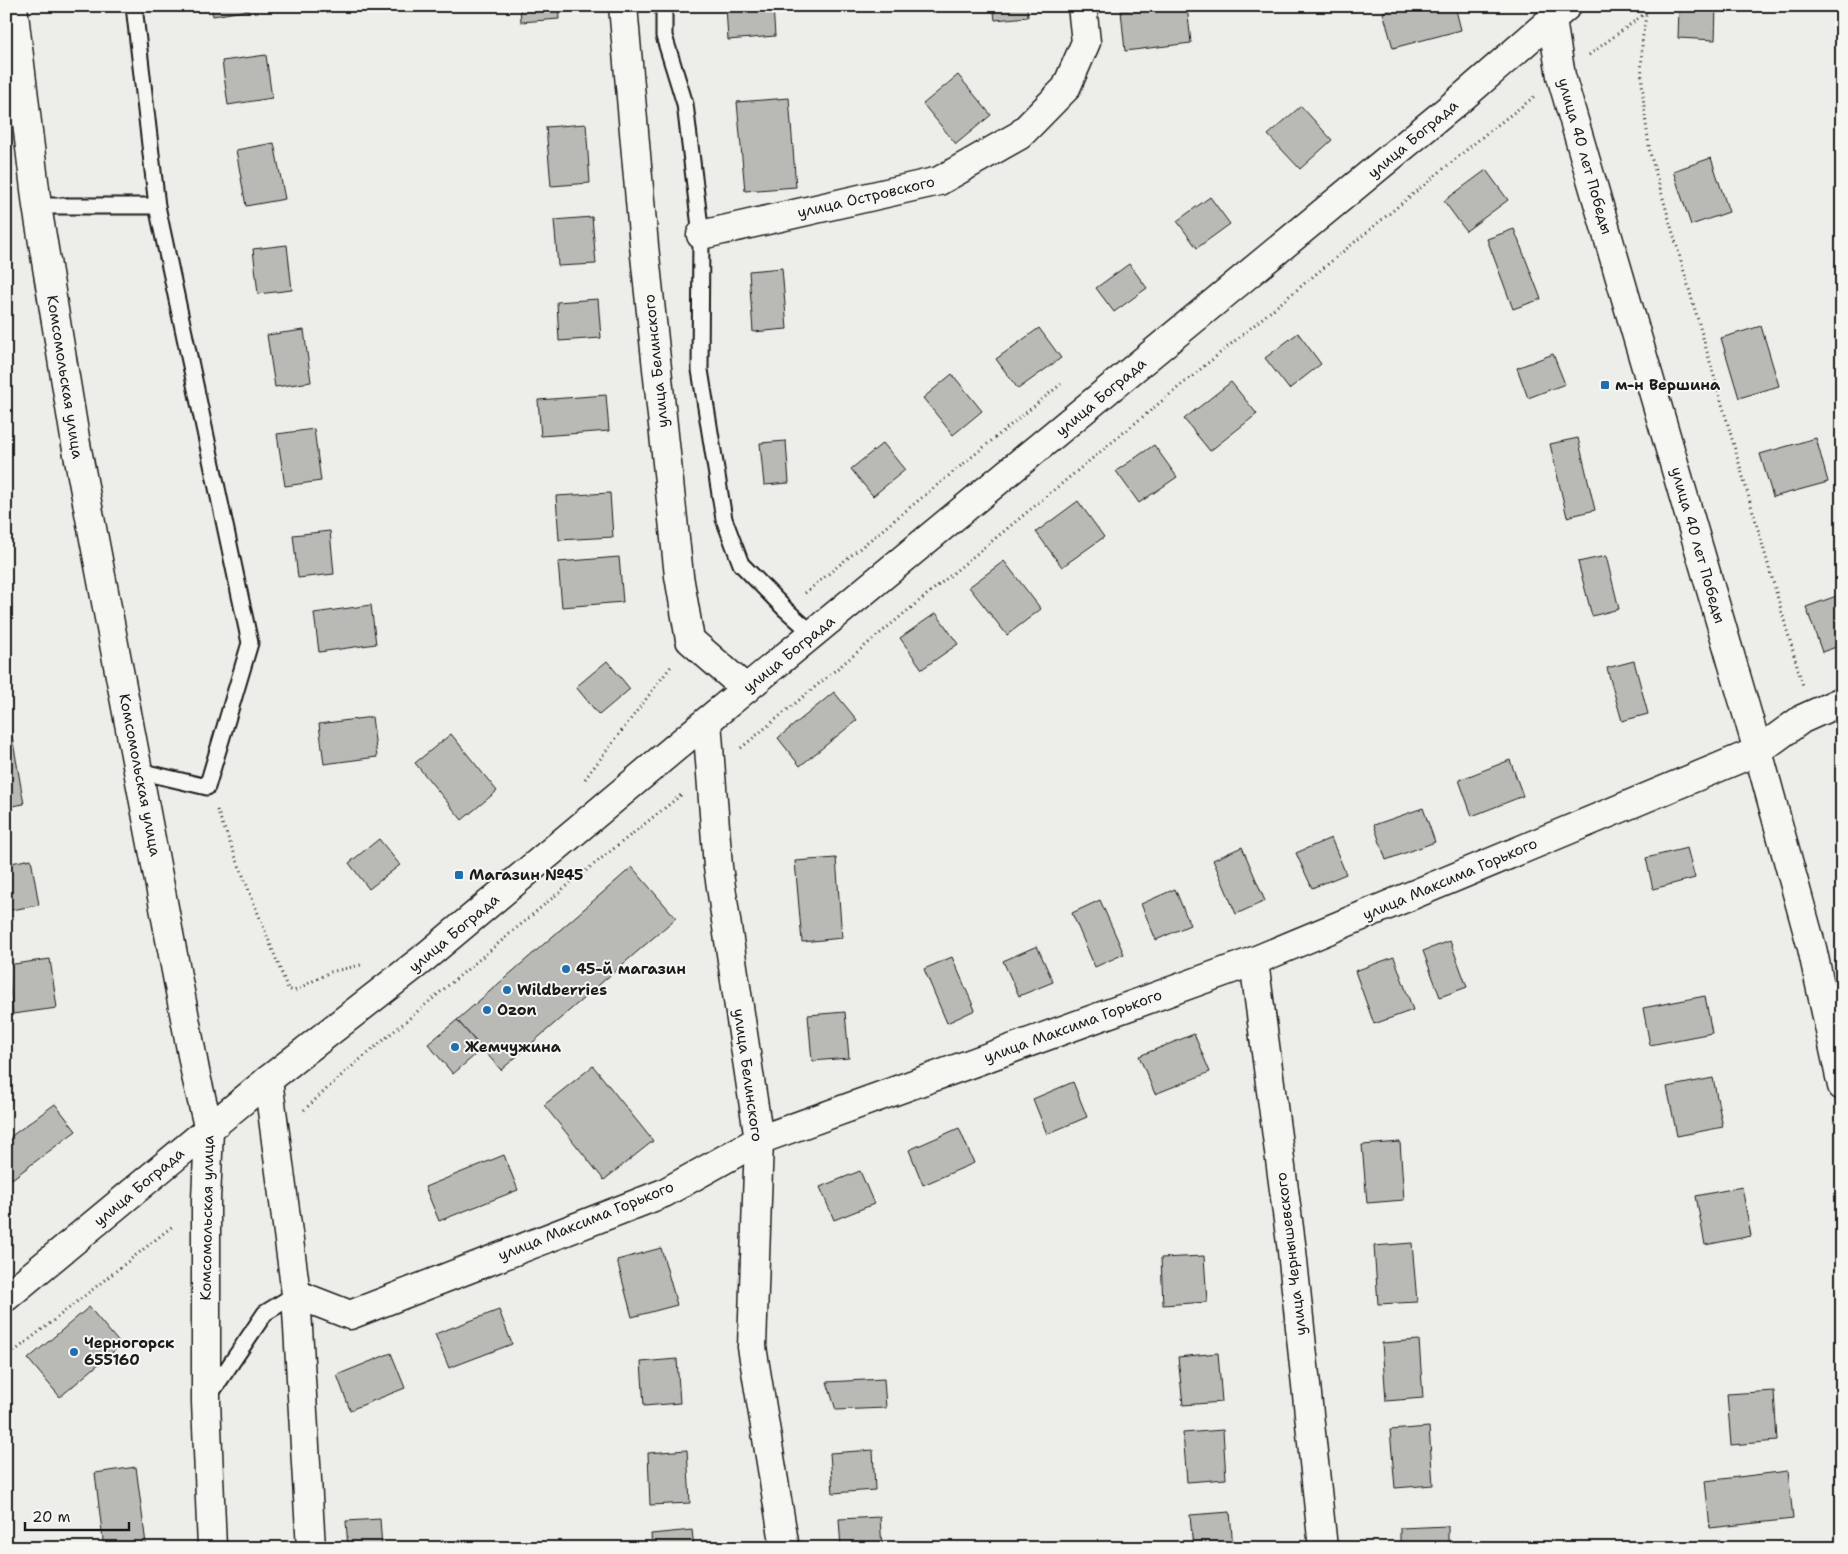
<svg xmlns="http://www.w3.org/2000/svg" width="1848" height="1554" font-family="'Shantell Sans',sans-serif">
<style>
.building{fill:#b9b9b6;stroke:#1c1c1c}
.lines{fill:none;stroke-linecap:round;stroke-linejoin:round}
.lane-casing{stroke:#1c1c1c;stroke-width:19}
.street-casing{stroke:#1c1c1c;stroke-width:31}
.secondary-casing{stroke:#1c1c1c;stroke-width:31}
.path{stroke:#1c1c1c;stroke-width:3;stroke-dasharray:1 4;stroke-linecap:butt}
.lane{stroke:#f6f6f2;stroke-width:15}
.street{stroke:#f6f6f2;stroke-width:28}
.secondary{stroke:#f6f6f2;stroke-width:28}
.poi-dot{fill:#1f6fb2;stroke:#f6f6f2;stroke-width:2}
.labels{text-anchor:middle;stroke-width:4;stroke-linejoin:round;paint-order:stroke}
.street-label{font-size:15px;fill:#1c1c1c;stroke:#f6f6f2}
.poi-label{font-size:15px;font-weight:bold;fill:#1c1c1c;stroke:#f6f6f2;text-anchor:start}
</style>
<rect width="100%" height="100%" fill="#edede9"/>
<filter id="ink" filterUnits="userSpaceOnUse"><feTurbulence type="fractalNoise" baseFrequency=".02" numOctaves="2"/><feDisplacementMap in="SourceGraphic" scale="10" xChannelSelector="R" yChannelSelector="G"/><feConvolveMatrix kernelMatrix="1 2 1 2 8 2 1 2 1" color-interpolation-filters="sRGB"/></filter>
<g filter="url(#ink)">
<g class="building">
<path d="M211 6H249V10L213 16Z"/>
<path d="M520 6H558L559 19 521 22Z"/>
<path d="M726 6H773L775 36 728 40Z"/>
<path d="M993 6H1027L1028 17 995 20Z"/>
<path d="M1168 6H1187L1191 43 1125 51 1121 11Z"/>
<path d="M1404 6H1455L1461 30 1393 48 1383 12Z"/>
<path d="M1679 6H1716L1715 40 1678 38Z"/>
<path d="M266 55 272 98 228 105 222 61Z"/>
<path d="M958 75 991 115 956 144 923 104Z"/>
<path d="M789 98 796 187 745 191 737 102Z"/>
<path d="M1301 106 1332 140 1300 169 1268 135Z"/>
<path d="M586 124 590 183 551 186 546 127Z"/>
<path d="M274 143 285 199 246 206 236 150Z"/>
<path d="M1711 158 1729 212 1691 225 1673 171Z"/>
<path d="M1486 170 1508 200 1466 231 1444 201Z"/>
<path d="M1210 197 1230 224 1197 248 1177 221Z"/>
<path d="M592 217 596 264 558 266 554 220Z"/>
<path d="M1514 229 1541 299 1513 309 1487 239Z"/>
<path d="M287 245 292 290 258 294 253 249Z"/>
<path d="M1129 264 1147 288 1114 312 1096 288Z"/>
<path d="M782 268 787 329 753 332 749 271Z"/>
<path d="M598 299 601 338 559 341 557 302Z"/>
<path d="M1761 326 1779 386 1739 398 1721 338Z"/>
<path d="M1039 328 1061 358 1018 389 996 359Z"/>
<path d="M304 330 311 382 275 387 267 335Z"/>
<path d="M1298 333 1321 364 1289 389 1265 358Z"/>
<path d="M1553 354 1565 384 1528 398 1517 368Z"/>
<path d="M952 374 982 411 953 435 923 398Z"/>
<path d="M1231 382 1257 414 1210 451 1184 419Z"/>
<path d="M606 395 609 431 541 436 538 400Z"/>
<path d="M314 429 321 481 285 486 277 434Z"/>
<path d="M1578 438 1595 510 1567 517 1550 444Z"/>
<path d="M1816 438 1828 482 1773 497 1760 454Z"/>
<path d="M786 441 789 483 764 485 760 443Z"/>
<path d="M883 443 905 470 873 496 851 469Z"/>
<path d="M1154 445 1177 477 1139 503 1116 471Z"/>
<path d="M610 493 613 537 559 540 556 496Z"/>
<path d="M1078 501 1104 537 1062 567 1036 532Z"/>
<path d="M330 531 334 574 298 578 293 535Z"/>
<path d="M1606 556 1619 609 1592 616 1578 562Z"/>
<path d="M619 557 623 602 562 607 558 562Z"/>
<path d="M1004 561 1041 609 1007 635 969 587Z"/>
<path d="M1842 594V645L1822 652 1806 607Z"/>
<path d="M371 605 376 644 319 652 314 613Z"/>
<path d="M936 613 958 644 922 669 900 638Z"/>
<path d="M607 661 630 689 599 715 576 687Z"/>
<path d="M1634 661 1648 714 1622 721 1607 668Z"/>
<path d="M834 692 857 720 800 766 778 738Z"/>
<path d="M372 717 377 757 324 764 319 724Z"/>
<path d="M6 725H10L24 804 6 807Z"/>
<path d="M451 734 497 791 462 820 415 763Z"/>
<path d="M1510 760 1523 796 1472 816 1459 780Z"/>
<path d="M1423 808 1435 842 1386 860 1374 825Z"/>
<path d="M1331 838 1346 874 1312 888 1296 853Z"/>
<path d="M379 839 400 865 369 889 349 863Z"/>
<path d="M1242 847 1265 901 1236 914 1213 860Z"/>
<path d="M1687 848 1695 878 1653 889 1646 858Z"/>
<path d="M836 858 842 938 802 942 795 861Z"/>
<path d="M31 859 39 905 6 911V864Z"/>
<path d="M632 867 676 918 501 1070 457 1020Z"/>
<path d="M1175 889 1190 925 1156 940 1141 904Z"/>
<path d="M1100 900 1124 954 1095 967 1072 913Z"/>
<path d="M1450 941 1467 987 1440 997 1423 951Z"/>
<path d="M1037 946 1053 982 1019 996 1003 961Z"/>
<path d="M952 957 975 1010 947 1023 924 969Z"/>
<path d="M1394 957 1413 1010 1374 1024 1355 971Z"/>
<path d="M50 959 57 1008 13 1014 7 965Z"/>
<path d="M1705 996 1712 1033 1650 1045 1643 1008Z"/>
<path d="M845 1012 849 1058 812 1061 808 1015Z"/>
<path d="M457 1020 482 1049 453 1074 428 1044Z"/>
<path d="M1194 1034 1210 1072 1155 1094 1139 1056Z"/>
<path d="M593 1066 653 1141 604 1180 544 1105Z"/>
<path d="M1713 1078 1723 1127 1677 1136 1667 1087Z"/>
<path d="M1073 1082 1087 1117 1047 1134 1033 1099Z"/>
<path d="M55 1104 76 1131 12 1179 6 1170V1140Z"/>
<path d="M959 1128 974 1163 923 1185 909 1150Z"/>
<path d="M1400 1142 1404 1200 1367 1203 1362 1145Z"/>
<path d="M504 1155 518 1190 439 1221 425 1187Z"/>
<path d="M860 1171 874 1204 834 1220 820 1187Z"/>
<path d="M1742 1187 1751 1236 1705 1245 1696 1196Z"/>
<path d="M1412 1243 1417 1302 1378 1304 1374 1246Z"/>
<path d="M661 1248 677 1305 632 1317 617 1260Z"/>
<path d="M1204 1256 1207 1302 1163 1305 1161 1258Z"/>
<path d="M89 1307 121 1345 60 1397 28 1359Z"/>
<path d="M499 1310 512 1344 449 1368 435 1334Z"/>
<path d="M1419 1340 1423 1398 1386 1401 1382 1343Z"/>
<path d="M391 1353 405 1388 350 1410 337 1375Z"/>
<path d="M1218 1353 1222 1402 1183 1405 1178 1357Z"/>
<path d="M677 1359 680 1403 644 1406 641 1362Z"/>
<path d="M884 1379 886 1408 836 1410 827 1382Z"/>
<path d="M1774 1391 1777 1441 1731 1445 1727 1394Z"/>
<path d="M1429 1427 1433 1485 1395 1488 1390 1430Z"/>
<path d="M1223 1430 1226 1479 1187 1482 1183 1433Z"/>
<path d="M687 1450 690 1503 650 1505 648 1453Z"/>
<path d="M873 1450 875 1490 833 1493 830 1453Z"/>
<path d="M136 1467 146 1544 104 1548 95 1473Z"/>
<path d="M1788 1471 1793 1519 1710 1528 1705 1481Z"/>
<path d="M1230 1512 1233 1548H1193L1190 1515Z"/>
<path d="M880 1517 882 1548H841L839 1519Z"/>
<path d="M380 1519 382 1548H348L346 1521Z"/>
<path d="M1448 1526V1548H1400V1528Z"/>
<path d="M692 1530 694 1548H652L651 1534Z"/>
</g>
<g class="lines">
<g class="lane-casing">
<g id="lane">
<path d="M134 6 157 206 250 643 207 787 139 771"/>
<path d="M664 6V36L685 104 701 235 700 370 724 519 741 564 785 609 813 634"/>
<path d="M37 206H157"/>
<path d="M209 1396 265 1313 296 1294"/>
</g>
</g>
<g class="street-casing">
<g id="street">
<path d="M13 6 37 206 76 444 196 1076 209 1130 206 1200V1402L212 1548"/>
<path d="M623 6 644 246 679 576 690 640 746 689"/>
<path d="M701 235 939 181 1020 135 1066 88 1086 42 1082 6"/>
<path d="M707 721 718 867 759 1140 752 1347 785 1548"/>
<path d="M1254 961 1292 1251 1323 1548"/>
<path d="M268 1080 296 1294 311 1548"/>
<path d="M296 1294 350 1315 664 1193 759 1140 1254 961 1758 751 1802 719 1842 701"/>
</g>
</g>
<g class="secondary-casing">
<g id="secondary">
<path d="M1552 20 1561 76 1758 751 1812 948 1842 1086"/>
<path d="M6 1297 268 1080 424 958 707 721 1457 102 1567 6"/>
</g>
</g>
<g class="path">
<path d="M1649 6C1635 49 1644 110 1650 153L1803 686"/>
<path d="M1589 55 1647 12"/>
<path d="M805 593 1061 384"/>
<path d="M741 748 1487 133 1534 97"/>
<path d="M585 779 672 665"/>
<path d="M217 810 288 989 294 991 330 972 361 965"/>
<path d="M304 1110 343 1074 563 889 681 795"/>
<path d="M6 1358 174 1225"/>
</g>
<use href="#lane" class="lane"/>
<use href="#street" class="street"/>
<use href="#secondary" class="secondary"/>
</g>
</g>
<g class="poi-dot">
<rect x="1600" y="380" width="10" height="10" rx="2.5"/>
<rect x="454" y="870" width="10" height="10" rx="2.5"/>
<circle cx="566" cy="969" r="5"/>
<circle cx="507" cy="990" r="5"/>
<circle cx="487" cy="1010" r="5"/>
<circle cx="455" cy="1047" r="5"/>
<circle cx="74" cy="1352" r="5"/>
</g>
<g class="labels">
<g class="street-label">
<text transform="translate(1413 139) rotate(-40)" y="5">улица Бограда</text>
<text transform="translate(1585 156) rotate(74)" y="5">улица 40 лет Победы</text>
<text transform="translate(866 197) rotate(-13)" y="5">улица Островского</text>
<text transform="translate(656 361) rotate(-96)" y="5">улица Белинского</text>
<text transform="translate(65 377) rotate(81)" y="5">Комсомольская улица</text>
<text transform="translate(1101 397) rotate(-40)" y="5">улица Бограда</text>
<text transform="translate(1698 545) rotate(74)" y="5">улица 40 лет Победы</text>
<text transform="translate(789 654) rotate(-39)" y="5">улица Бограда</text>
<text transform="translate(140 775) rotate(79)" y="5">Комсомольская улица</text>
<text transform="translate(1450 879) rotate(-23)" y="5">улица Максима Горького</text>
<text transform="translate(454 933) rotate(-40)" y="5">улица Бограда</text>
<text transform="translate(1073 1026) rotate(-20)" y="5">улица Максима Горького</text>
<text transform="translate(748 1075) rotate(82)" y="5">улица Белинского</text>
<text transform="translate(139 1187) rotate(-40)" y="5">улица Бограда</text>
<text transform="translate(207 1218) rotate(-89)" y="5">Комсомольская улица</text>
<text transform="translate(586 1221) rotate(-22)" y="5">улица Максима Горького</text>
<text transform="translate(1291 1254) rotate(-97)" y="5">улица Чернышевского</text>
</g>
<g class="poi-label">
<text x="1615" y="390">м-н Вершина</text>
<text x="469" y="880">Магазин №45</text>
<text x="576" y="974">45-й магазин</text>
<text x="517" y="995">Wildberries</text>
<text x="497" y="1015">Ozon</text>
<text x="465" y="1052">Жемчужина</text>
<text x="84" y="1348">Черногорск<tspan x="84" dy="17">655160</tspan></text>
</g>
</g>
<rect width="1848" height="1554" fill="none" stroke="#f6f6f2" stroke-width="25"/>
<rect x="12" y="12" width="1823" height="1529" fill="none" stroke="#1c1c1c" stroke-width="2" filter="url(#ink)"/>
<path d="M25 1522v8h104v-8" fill="none" stroke="#1c1c1c" stroke-width="2.5"/>
<text x="32" y="1522" font-size="15" fill="#1c1c1c" stroke="#f6f6f2" stroke-width="4" paint-order="stroke">20 m</text>
</svg>
